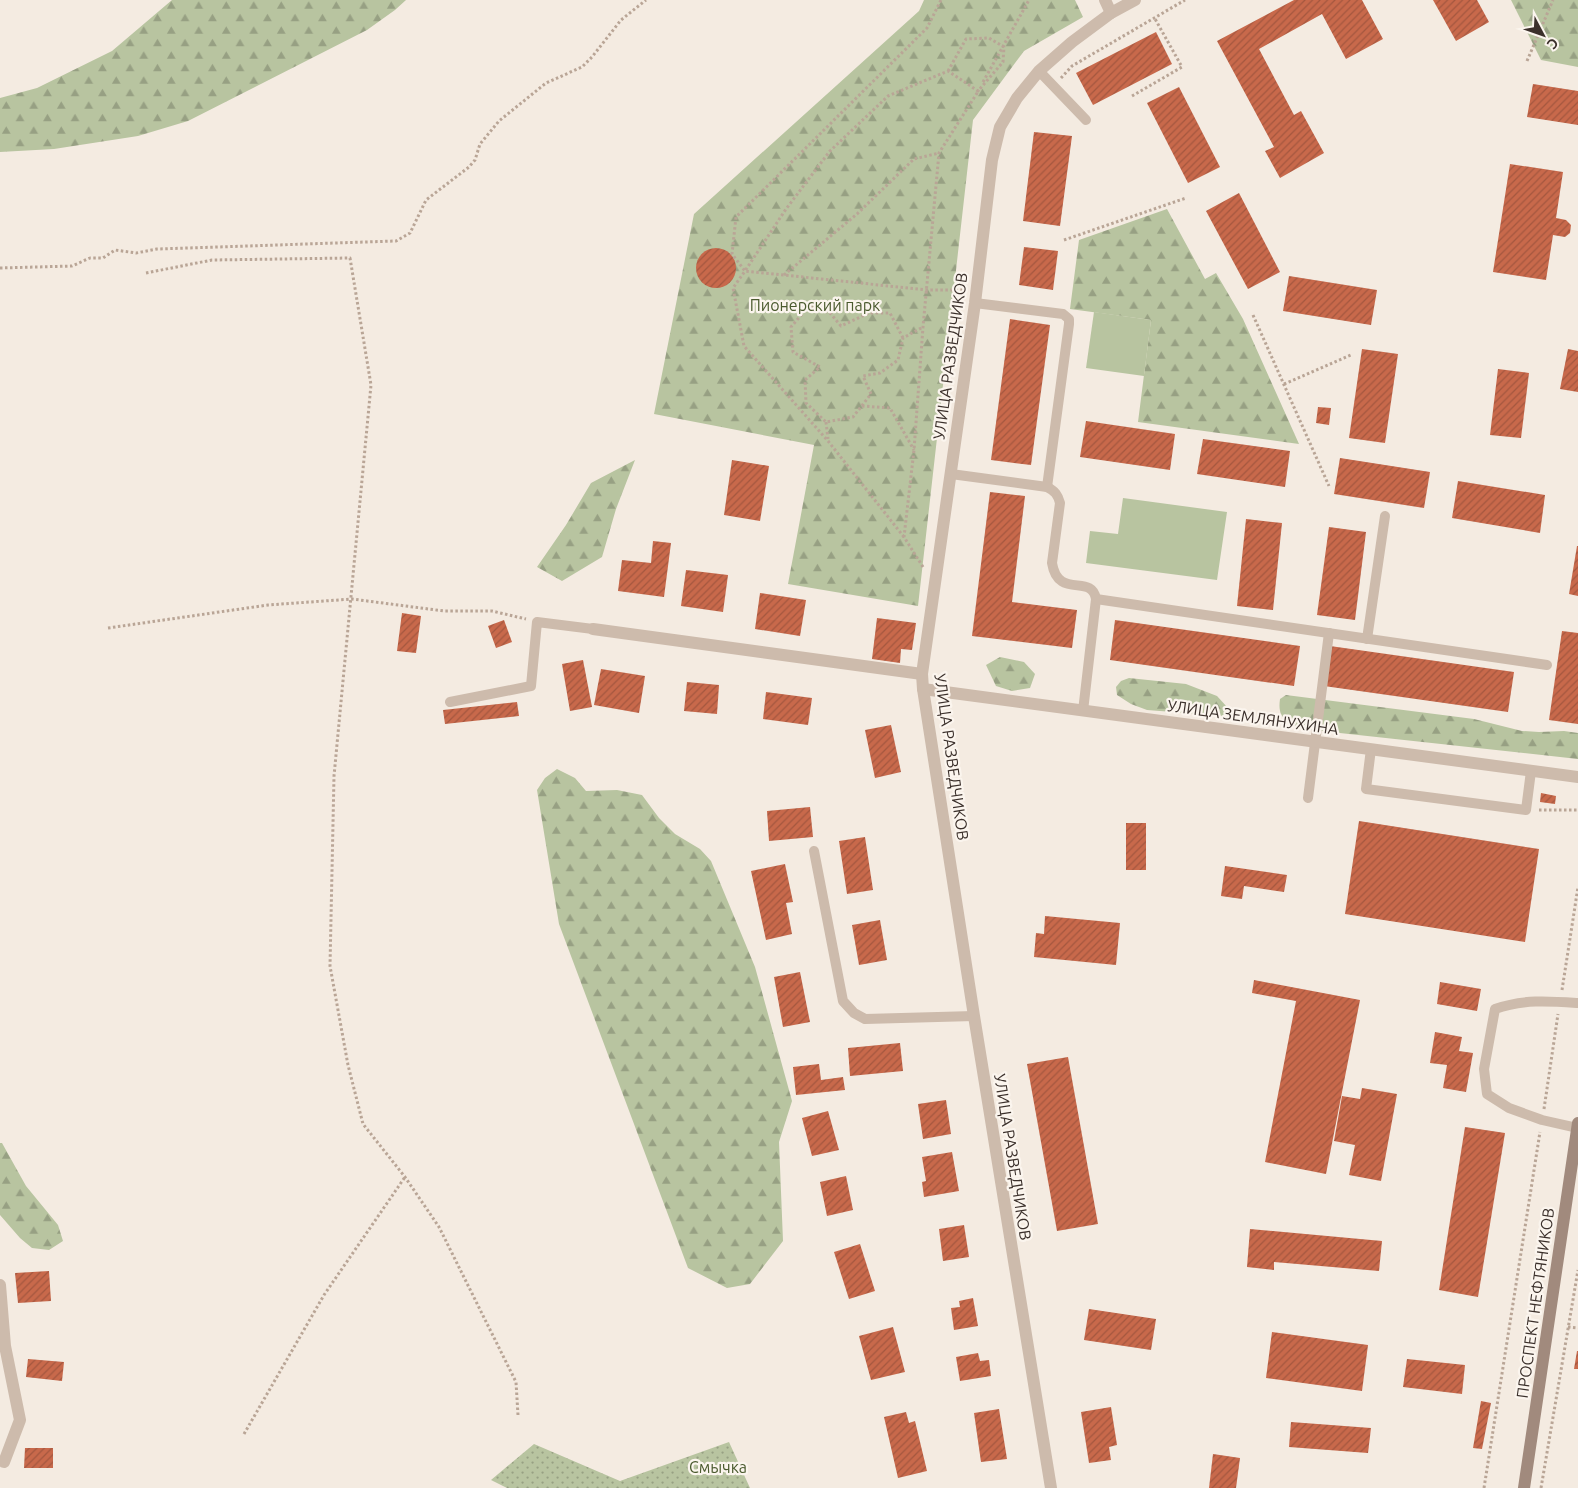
<svg xmlns="http://www.w3.org/2000/svg" width="1578" height="1488" font-family="Ubuntu,sans-serif">
<style>
.grass{fill:url(#grass-dots)}
.forest{fill:url(#forest-firs)}
.park{fill:#b8c4a0}
.building{fill:url(#building-hatch)}
.lines{fill:none;stroke-linecap:round;stroke-linejoin:round}
.path{stroke:#b9a596;stroke-width:3;stroke-dasharray:2.5 2.5;stroke-linecap:butt}
.service{stroke:#cdbbac;stroke-width:10}
.minor{stroke:#cdbbac;stroke-width:12}
.tertiary{stroke:#cdbbac;stroke-width:12}
.secondary{stroke:#a18a7d;stroke-width:12}
.labels{text-anchor:middle;stroke-width:4.5;stroke-linejoin:round;paint-order:stroke}
.park-label{font-size:16px;fill:#4a5a2e;stroke:#fbf5ee}
.street-label{font-size:16px;fill:#3b302b;stroke:#fbf5ee}
</style>
<defs>
<pattern id="grass-dots" width="8" height="8" patternUnits="userSpaceOnUse" patternTransform="scale(1.25)"><rect width="8" height="8" fill="#b8c4a0"/><path d="M2 2h.1M6 6h.1" fill="none" stroke="#97a083" stroke-width="1.8" stroke-linecap="round"/></pattern>
<pattern id="forest-firs" width="22" height="20" patternUnits="userSpaceOnUse" patternTransform="scale(1.25)"><rect width="22" height="20" fill="#b8c4a0"/><path d="M5 1l3.5 6h-7zM16 11l3.5 6h-7z" fill="#97a083"/></pattern>
<pattern id="building-hatch" width="6" height="6" patternUnits="userSpaceOnUse" patternTransform="scale(1.25)"><rect width="6" height="6" fill="#c8694b"/><path d="M-1 1l2-2M0 6l6-6M5 7l2-2" fill="none" stroke="#a4573f"/></pattern>
</defs>
<rect width="100%" height="100%" fill="#f4ebe1"/>
<path class="grass" d="M729 1442 750 1488H507L491 1480 534 1444 620 1481Z"/>
<g class="forest">
<path d="M172 0H406L395 10 367 30 188 121 138 136 54 149 0 152V98L37 88 112 51Z"/>
<path d="M924 0H1075L1083 17 1024 51 973 120 918 606 788 584 814 445 654 414 694 214 919 11Z"/>
<path d="M1511 0H1578V67L1541 60Z"/>
<path d="M1167 209 1205 279 1216 273 1243 319 1299 444 1138 422 1151 320 1070 309 1079 240Z"/>
<path d="M635 460 616 509 602 557 562 581 537 567 566 525 591 483Z"/>
<path d="M1000 657 1024 662 1035 674 1030 688 1012 691 996 686 986 665Z"/>
<path d="M1129 678 1186 684 1217 696 1228 708 1225 716 1147 710 1131 704 1117 695 1116 687 1121 681Z"/>
<path d="M1286 695 1474 719 1522 731 1539 732 1564 731 1578 733V759L1303 729C1287 722 1277 719 1280 699Z"/>
<path d="M557 769 575 778 586 791 617 790 642 795 659 818 675 834 700 849 711 861 755 967 792 1101 779 1142 783 1241 750 1284 727 1288 688 1268 559 924 537 790 545 778Z"/>
<path d="M0 1143H2L26 1186 58 1225 63 1241 49 1250 32 1248 20 1238 0 1215Z"/>
</g>
<g class="park">
<path d="M1094 312 1151 320 1144 376 1086 368Z"/>
<path d="M1123 498 1227 512 1217 580 1086 563 1090 531 1118 534Z"/>
</g>
<g class="building">
<path d="M1294 0H1362L1383 39 1346 59 1322 14 1259 49 1294 115 1301 111 1324 153 1280 178 1265 151 1274 147 1217 41Z"/>
<path d="M1433 0H1477L1489 22 1456 41Z"/>
<path d="M1156 32 1172 64 1093 105 1076 73Z"/>
<path d="M1533 84 1578 91V125L1527 117Z"/>
<path d="M1179 87 1220 167 1188 183 1147 103Z"/>
<path d="M1034 132 1072 136 1060 226 1023 221Z"/>
<path d="M1510 164 1563 172 1556 218 1566 220 1571 225 1570 233 1565 237 1553 235 1546 280 1493 272Z"/>
<path d="M1239 193 1280 272 1248 289 1206 211Z"/>
<path d="M1024 247 1058 251 1053 290 1019 285Z"/>
<circle cx="716" cy="268" r="20"/>
<path d="M1289 276 1377 290 1371 325 1283 311Z"/>
<path d="M1010 319 1050 325 1031 465 991 460Z"/>
<path d="M1362 349 1398 354 1385 443 1349 438Z"/>
<path d="M1568 349 1578 351V392L1560 389Z"/>
<path d="M1498 369 1529 373 1521 438 1490 435Z"/>
<path d="M1318 407 1331 408 1329 425 1316 423Z"/>
<path d="M1086 421 1175 434 1170 470 1080 457Z"/>
<path d="M1203 439 1290 451 1285 487 1197 474Z"/>
<path d="M1340 458 1430 472 1424 508 1334 494Z"/>
<path d="M732 460 769 466 760 521 724 515Z"/>
<path d="M1458 481 1545 495 1540 533 1452 518Z"/>
<path d="M990 492 1025 496 1012 602 1077 610 1072 648 972 636Z"/>
<path d="M1246 519 1282 523 1273 610 1237 606Z"/>
<path d="M1329 527 1366 532 1355 620 1317 615Z"/>
<path d="M653 541 671 543 664 597 618 591 622 560 651 563Z"/>
<path d="M1577 546H1578V596L1569 594Z"/>
<path d="M686 570 728 575 723 612 681 606Z"/>
<path d="M760 593 806 600 800 636 755 629Z"/>
<path d="M402 613 421 616 416 653 397 651Z"/>
<path d="M877 618 916 623 912 650 901 649 900 663 872 659Z"/>
<path d="M504 620 512 642 496 648 488 626Z"/>
<path d="M1115 620 1300 646 1294 686 1110 660Z"/>
<path d="M1562 631 1578 633V724L1549 720Z"/>
<path d="M1330 646 1514 672 1508 712 1324 686Z"/>
<path d="M583 660 592 707 570 711 562 664Z"/>
<path d="M601 669 645 676 639 713 594 705Z"/>
<path d="M687 682 719 685 717 714 684 711Z"/>
<path d="M766 692 812 698 808 725 763 719Z"/>
<path d="M517 702 519 716 445 724 443 710Z"/>
<path d="M891 725 901 772 875 778 865 730Z"/>
<path d="M1541 793 1556 796 1555 804 1540 802Z"/>
<path d="M810 807 813 837 769 841 767 811Z"/>
<path d="M1359 821 1539 849 1525 942 1345 914Z"/>
<rect x="1126" y="823" width="20" height="47"/>
<path d="M865 837 873 890 847 894 839 841Z"/>
<path d="M785 864 793 902 786 903 792 934 766 940 751 871Z"/>
<path d="M1225 866 1287 875 1284 892 1244 886 1242 899 1221 896Z"/>
<path d="M1045 916 1120 923 1116 965 1034 957 1036 933 1044 934Z"/>
<path d="M880 920 887 960 859 965 852 925Z"/>
<path d="M800 972 810 1022 783 1027 774 977Z"/>
<path d="M1254 980 1360 1000 1326 1174 1265 1162 1296 1001 1252 993Z"/>
<path d="M1440 982 1481 989 1477 1011 1437 1004Z"/>
<path d="M1435 1032 1462 1037 1459 1051 1473 1053 1466 1092 1443 1088 1447 1065 1430 1063Z"/>
<path d="M900 1043 903 1071 850 1076 848 1048Z"/>
<path d="M1068 1057 1098 1224 1057 1231 1027 1064Z"/>
<path d="M819 1064 821 1080 843 1077 845 1090 796 1095 793 1067Z"/>
<path d="M1362 1088 1397 1094 1381 1181 1349 1175 1355 1145 1334 1141 1342 1096 1360 1099Z"/>
<path d="M946 1100 951 1134 923 1139 918 1104Z"/>
<path d="M828 1111 839 1150 812 1156 802 1118Z"/>
<path d="M1465 1127 1505 1133 1478 1297 1439 1290Z"/>
<path d="M952 1152 959 1191 924 1197 922 1182 926 1181 922 1157Z"/>
<path d="M846 1176 853 1210 827 1216 820 1182Z"/>
<path d="M964 1225 969 1257 943 1261 939 1229Z"/>
<path d="M1250 1229 1382 1241 1379 1271 1274 1262V1270L1247 1267Z"/>
<path d="M860 1244 875 1291 849 1299 834 1252Z"/>
<path d="M49 1271 51 1301 18 1303 15 1273Z"/>
<path d="M973 1298 978 1326 954 1330 951 1308 960 1307 959 1301Z"/>
<path d="M1089 1309 1156 1319 1151 1350 1084 1340Z"/>
<path d="M893 1327 905 1372 871 1380 859 1336Z"/>
<path d="M1272 1332 1368 1345 1362 1391 1266 1378Z"/>
<path d="M1577 1351H1578V1369H1574Z"/>
<path d="M978 1353 980 1361 989 1360 991 1376 960 1381 956 1357Z"/>
<path d="M28 1359 64 1362 62 1381 26 1377Z"/>
<path d="M1407 1359 1465 1365 1462 1394 1403 1387Z"/>
<path d="M1481 1401 1491 1403 1482 1449 1473 1448Z"/>
<path d="M1111 1407 1117 1445 1109 1447 1111 1460 1089 1463 1081 1412Z"/>
<path d="M999 1409 1007 1459 981 1462 974 1413Z"/>
<path d="M906 1412 909 1423 915 1421 927 1471 898 1478 884 1417Z"/>
<path d="M1291 1422 1371 1428 1368 1453 1289 1447Z"/>
<path d="M25 1448H53V1468H24Z"/>
<path d="M1213 1454 1240 1458 1236 1488H1209Z"/>
</g>
<g class="lines">
<g class="path">
<path d="M1527 61 1553 0"/>
<path d="M948 71 966 39 989 38 1004 47 1003 62 978 91 948 71 888 96 830 151 786 209 745 271 927 290H963"/>
<path d="M1061 78 1072 66 1185 0"/>
<path d="M983 82 1029 0"/>
<path d="M1132 96 1182 67 1154 17"/>
<path d="M1064 240 1186 198"/>
<path d="M0 268 72 266 90 258H103L115 250 136 253 157 249 396 241 410 233 426 200 469 167 475 160 480 144 499 121 546 83 582 67 592 57 621 20 646 0"/>
<path d="M146 273 212 260 350 258 371 385 334 776 330 966 348 1065 363 1124 405 1177 439 1227 516 1382 518 1415"/>
<path d="M784 275 857 214 914 159 939 153"/>
<path d="M1253 315 1329 486"/>
<path d="M903 338 890 313H869L841 326 830 313 809 306 791 327 793 352 820 367 805 380 806 403 826 422 853 417 871 394 863 376 880 373 898 360 903 338 923 327"/>
<path d="M1284 384 1351 355"/>
<path d="M862 406 890 408 914 450"/>
<path d="M826 422 828 439"/>
<path d="M904 537 828 441 744 346 733 288 745 271 732 254 736 217 927 28 941 0"/>
<path d="M923 567 904 537 914 450 923 327 939 153 979 90"/>
<path d="M108 628 268 605 352 599 444 611H492L526 619"/>
<path d="M1539 810H1578"/>
<path d="M1562 990 1578 887"/>
<path d="M1544 1109 1558 1014"/>
<path d="M1568 1327 1578 1328"/>
<path d="M244 1434 324 1295 405 1177"/>
<path d="M1484 1488 1540 1132"/>
<path d="M1541 1488 1578 1270"/>
</g>
<g class="service">
<path d="M1039 71 1086 120"/>
<path d="M975 303 1063 314 1069 319V324L1047 487"/>
<path d="M951 474 1047 487C1055 491 1058 495 1060 503L1052 563C1058 600 1092 573 1096 599L1083 711"/>
<path d="M1096 599 1547 665"/>
<path d="M1367 639 1385 516"/>
<path d="M450 702 531 686 537 622 593 629"/>
<path d="M1371 749 1366 789 1526 810 1531 771"/>
<path d="M1308 798 1329 633"/>
<path d="M814 851 843 1001 854 1013 865 1019 974 1016"/>
<path d="M1577 1128 1542 1120 1509 1108 1487 1094 1484 1069 1495 1009C1523 999 1549 1001 1578 1003"/>
</g>
<g class="minor">
<path d="M1105 0 1111 13"/>
<path d="M593 629 922 674"/>
<path d="M923 689 1578 777"/>
<path d="M0 1285 5 1346 20 1420 4 1462"/>
</g>
<path class="tertiary" d="M1051 1488 974 1016 923 689 922 674 975 303 992 160 1000 127 1017 98 1039 71 1072 42 1111 13 1135 0"/>
<path class="secondary" d="M1524 1488 1578 1123"/>
</g>
<g class="labels">
<g class="park-label">
<text x="815" y="311">Пионерский парк</text>
<text x="718" y="1473">Смычка</text>
</g>
<g class="street-label">
<text transform="translate(950 356) rotate(-82)" y="6">УЛИЦА РАЗВЕДЧИКОВ</text>
<text transform="translate(1253 717) rotate(8)" y="6">УЛИЦА ЗЕМЛЯНУХИНА</text>
<text transform="translate(952 757) rotate(82)" y="6">УЛИЦА РАЗВЕДЧИКОВ</text>
<text transform="translate(1013 1157) rotate(81)" y="6">УЛИЦА РАЗВЕДЧИКОВ</text>
<text transform="translate(1535 1303) rotate(-82)" y="6">ПРОСПЕКТ НЕФТЯНИКОВ</text>
</g>
</g>
<g transform="translate(1543 35) rotate(131)" stroke="#fbf5ee" stroke-width="4" paint-order="stroke">
<path d="M0-4L9 19L0 12L-9 19Z" fill="#3b302b"/>
<text y="-8" font-size="14" font-weight="bold" text-anchor="middle" fill="#3b302b">С</text>
</g>
</svg>
